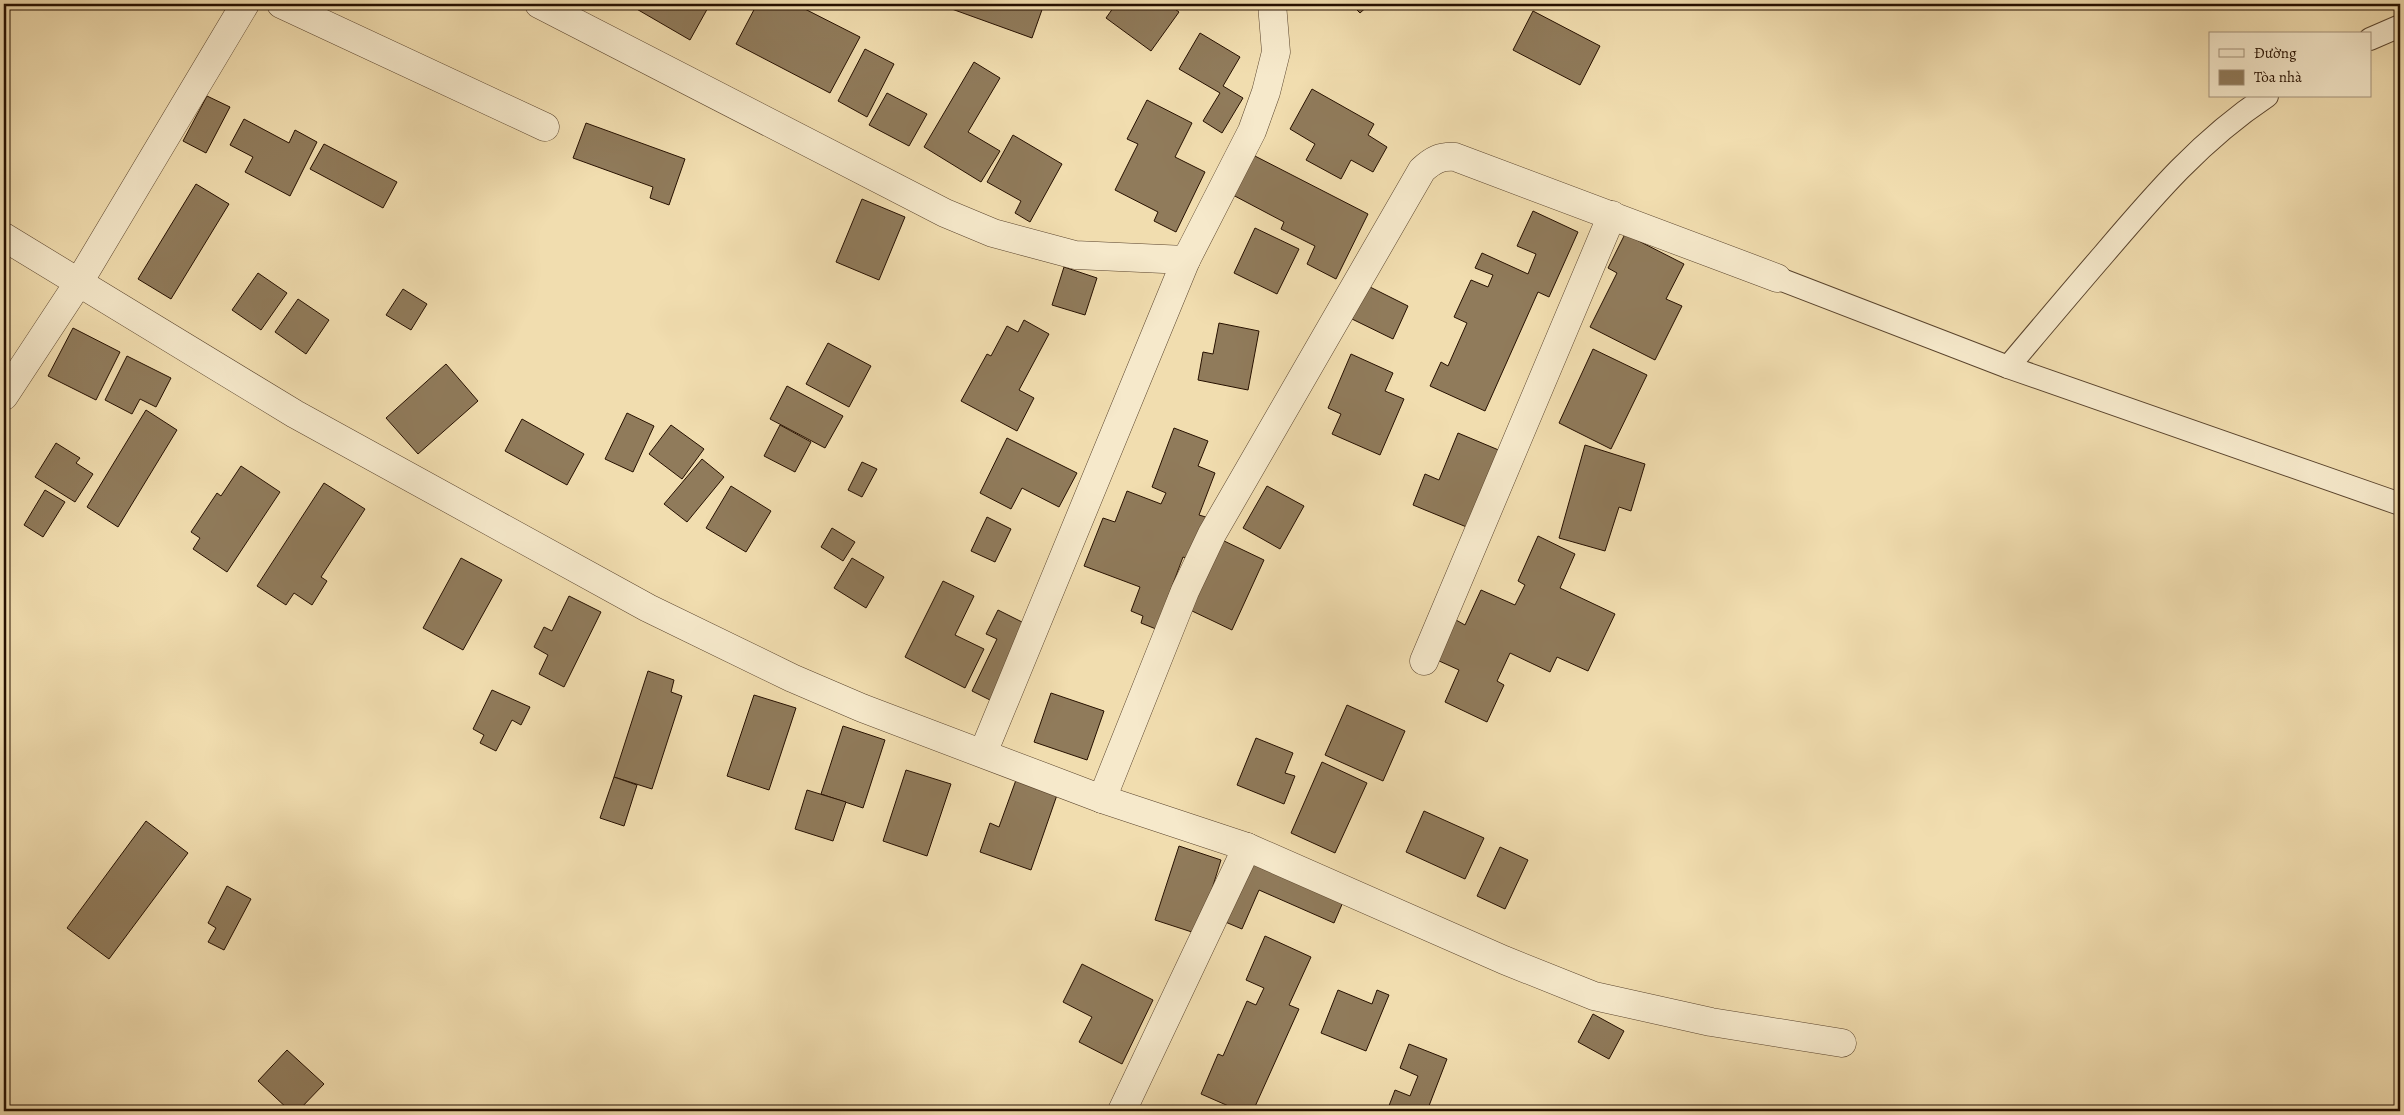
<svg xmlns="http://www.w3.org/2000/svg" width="2404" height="1115" font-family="Alegreya,serif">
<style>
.building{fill:#907b5b;stroke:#261000}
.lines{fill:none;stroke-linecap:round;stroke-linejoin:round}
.service-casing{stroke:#59432c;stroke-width:24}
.minor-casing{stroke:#59432c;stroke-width:29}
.tertiary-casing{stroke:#59432c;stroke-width:29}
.service{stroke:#f6e9cb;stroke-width:22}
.minor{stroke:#f6e9cb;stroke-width:28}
.tertiary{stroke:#f6e9cb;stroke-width:28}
</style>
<rect width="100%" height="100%" fill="#f1ddaf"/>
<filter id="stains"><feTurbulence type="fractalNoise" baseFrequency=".004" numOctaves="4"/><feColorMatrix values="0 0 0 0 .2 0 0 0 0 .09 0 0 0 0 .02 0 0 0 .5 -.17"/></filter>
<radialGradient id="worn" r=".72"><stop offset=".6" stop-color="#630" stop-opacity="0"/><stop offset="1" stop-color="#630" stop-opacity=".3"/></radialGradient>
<g class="building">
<path d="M628 4H710L690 40Z"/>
<path d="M757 4H795L860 37 830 93 736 44Z"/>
<path d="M950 4H1044L1032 38 949 8Z"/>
<path d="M1116 4H1168L1179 12 1151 51 1106 18Z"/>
<path d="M1351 4H1370L1360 13Z"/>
<path d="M1533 11 1600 46 1580 85 1513 50Z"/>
<path d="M1200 33 1240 57 1223 86 1243 98 1222 133 1203 121 1220 93 1179 69Z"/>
<path d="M865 49 894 64 867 117 838 101Z"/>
<path d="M974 62 1000 78 968 132 1000 151 981 182 924 147Z"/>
<path d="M1312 89 1374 124 1368 135 1387 147 1373 172 1351 160 1341 179 1306 160 1315 144 1290 129Z"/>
<path d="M887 93 927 114 909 146 869 125Z"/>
<path d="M207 96 230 107 206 153 183 141Z"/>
<path d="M1147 100 1192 123 1175 157 1205 172 1176 232 1154 221 1158 212 1115 190 1138 144 1127 139Z"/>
<path d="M244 119 289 143 295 130 317 142 290 196 245 172 253 157 230 145Z"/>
<path d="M586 123 685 159 669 205 650 198 653 187 573 158Z"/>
<path d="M1013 135 1062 164 1030 222 1015 213 1021 201 987 182Z"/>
<path d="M324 144 397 182 383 208 310 169Z"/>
<path d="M1251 154 1368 214 1336 279 1307 264 1315 246 1281 229 1284 222 1231 194Z"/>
<path d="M196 184 229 204 171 299 138 279Z"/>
<path d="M862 199 905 217 879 280 836 262Z"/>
<path d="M1533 211 1578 232 1549 297 1538 292 1485 411 1430 386 1441 362 1448 366 1467 323 1454 317 1471 280 1488 287 1493 275 1475 268 1482 253 1528 274 1536 254 1517 246Z"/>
<path d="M1255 228 1299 249 1277 294 1234 273Z"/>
<path d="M1625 234 1684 264 1666 299 1682 306 1655 360 1590 327 1617 273 1608 268Z"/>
<path d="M1064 267 1097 278 1085 315 1052 305Z"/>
<path d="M258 273 287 293 261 330 232 310Z"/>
<path d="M1368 286 1408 306 1393 339 1352 319Z"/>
<path d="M403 289 427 304 411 330 386 315Z"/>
<path d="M298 299 329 320 306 354 275 332Z"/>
<path d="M1024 320 1049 334 1019 390 1034 398 1017 431 961 401 987 354 991 356 1007 326 1018 332Z"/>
<path d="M1219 323 1259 331 1248 390 1198 380 1203 352 1213 354Z"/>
<path d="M73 328 120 352 96 400 48 376Z"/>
<path d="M828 343 871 366 849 407 806 384Z"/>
<path d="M1593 349 1647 375 1611 449 1559 423Z"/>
<path d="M1351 354 1393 373 1385 391 1404 399 1380 455 1332 434 1341 414 1328 408Z"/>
<path d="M127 356 171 378 156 407 140 399 132 414 105 400Z"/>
<path d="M446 364 478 401 418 454 386 418Z"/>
<path d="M787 386 843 416 825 448 770 419Z"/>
<path d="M146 410 177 430 118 527 87 507Z"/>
<path d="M627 413 654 426 633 472 605 459Z"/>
<path d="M522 419 584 454 567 485 505 451Z"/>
<path d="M671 425 704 449 682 479 649 454Z"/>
<path d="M780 425 811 442 795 472 764 456Z"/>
<path d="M1174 428 1208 441 1198 466 1215 473 1199 515 1209 518 1194 561 1183 557 1156 629 1141 623 1143 616 1131 611 1140 587 1084 566 1103 518 1115 522 1127 491 1161 504 1166 493 1152 487Z"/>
<path d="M1458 433 1501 451 1469 528 1413 505 1425 474 1439 480Z"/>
<path d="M1007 438 1077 473 1059 507 1022 488 1011 509 980 493Z"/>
<path d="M56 443 80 458 76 463 93 474 75 502 35 477Z"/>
<path d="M1585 445 1645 464 1631 511 1619 507 1605 551 1559 538Z"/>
<path d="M702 459 724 477 687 522 664 504Z"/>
<path d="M862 462 877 469 862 497 848 490Z"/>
<path d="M241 466 280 492 227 572 193 549 200 538 191 532 217 493 221 496Z"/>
<path d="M324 483 365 509 321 577 327 581 312 605 294 593 286 605 257 586Z"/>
<path d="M731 486 771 511 746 552 706 528Z"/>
<path d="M1267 486 1304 506 1280 549 1243 528Z"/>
<path d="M45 490 65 502 43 537 24 525Z"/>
<path d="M987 517 1011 529 995 562 971 551Z"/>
<path d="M832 528 855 542 843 561 821 547Z"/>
<path d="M1538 536 1575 554 1560 588 1615 614 1588 671 1557 657 1550 672 1510 653 1497 681 1504 685 1487 722 1445 702 1459 670 1437 660 1456 620 1465 625 1481 590 1515 605 1525 585 1518 581Z"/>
<path d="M1222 540 1264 560 1232 630 1190 610Z"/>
<path d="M461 558 502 580 463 650 423 628Z"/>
<path d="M852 558 884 577 866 608 834 588Z"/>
<path d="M943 581 974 596 955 635 984 649 965 688 905 657Z"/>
<path d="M569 596 601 612 564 687 539 674 548 655 534 647 544 627 552 631Z"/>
<path d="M998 610 1030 626 994 702 972 691 997 639 986 634Z"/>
<path d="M648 671 674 680 671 692 682 696 652 789 614 777Z"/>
<path d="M492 690 530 707 521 725 512 720 496 751 480 743 484 735 473 729Z"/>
<path d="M1051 693 1104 711 1087 760 1034 742Z"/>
<path d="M754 695 796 708 769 790 727 776Z"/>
<path d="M1347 705 1405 731 1383 781 1325 755Z"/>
<path d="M843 726 885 740 863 808 821 794Z"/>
<path d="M1256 738 1293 753 1285 773 1295 776 1284 804 1237 785Z"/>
<path d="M1322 762 1367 783 1335 853 1291 833Z"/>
<path d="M906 770 951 784 927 856 883 841Z"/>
<path d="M614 777 637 785 624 826 600 818Z"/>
<path d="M1016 780 1057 795 1031 870 980 852 990 823 999 827Z"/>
<path d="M807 790 846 802 833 841 795 829Z"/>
<path d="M1424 811 1484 838 1465 879 1406 852Z"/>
<path d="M146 821 188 853 109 959 67 928Z"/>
<path d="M1179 846 1221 860 1198 934 1155 920Z"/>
<path d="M1500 847 1528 860 1505 909 1477 896Z"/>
<path d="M1249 860 1343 902 1334 923 1259 890 1242 929 1223 921Z"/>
<path d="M227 886 251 899 224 950 208 942 216 928 208 923Z"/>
<path d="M1265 936 1311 957 1289 1005 1299 1009 1253 1111H1240L1201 1094 1218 1054 1223 1056 1247 1001 1256 1005 1264 988 1246 980Z"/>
<path d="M1082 964 1153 1000 1122 1064 1079 1042 1092 1017 1063 1002Z"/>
<path d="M1338 990 1372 1004 1377 990 1389 995 1366 1051 1321 1033Z"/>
<path d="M1593 1014 1624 1031 1609 1059 1578 1042Z"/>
<path d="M1409 1044 1447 1059 1427 1111H1387L1395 1090 1410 1096 1418 1076 1400 1068Z"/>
<path d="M287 1050 324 1084 298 1111H290L258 1081Z"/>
</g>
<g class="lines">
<g class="service-casing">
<g id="service">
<path d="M2370 39 2400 26"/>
<path d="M1777 278 2008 367 2400 504"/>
<path d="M2008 367C2040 329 2072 291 2104 254 2155 194 2201 140 2267 96"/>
</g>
</g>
<g class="minor-casing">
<g id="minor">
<path d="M281 4 545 127"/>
<path d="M539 4 945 213 993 233 1075 255 1186 260"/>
<path d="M4 237 295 414 648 608 792 678 862 708 1102 799 1247 847 1504 960 1594 996 1711 1022 1842 1043"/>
<path d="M1424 661 1612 215"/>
<path d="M983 753 1186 260 1252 131 1266 92 1276 52 1272 4"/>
<path d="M1102 799 1185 591 1212 534 1422 170C1433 160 1440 156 1455 157L1777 278"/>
<path d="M1122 1111 1247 847"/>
</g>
</g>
<g class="tertiary-casing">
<path id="tertiary" d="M4 396 79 282 245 4"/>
</g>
<use href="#service" class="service"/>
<use href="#minor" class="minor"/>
<use href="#tertiary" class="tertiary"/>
</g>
<rect width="2404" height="1115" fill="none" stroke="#f1ddaf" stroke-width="20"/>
<rect x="5" y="5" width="2394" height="1105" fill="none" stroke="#261000" stroke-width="2.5"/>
<rect x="10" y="10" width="2384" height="1095" fill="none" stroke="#261000"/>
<rect x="2209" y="32" width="162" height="65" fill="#f6e9cb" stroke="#a3927a"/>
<rect x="2219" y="49" width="25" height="8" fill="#f6e9cb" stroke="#a3927a"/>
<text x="2254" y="58" font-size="15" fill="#261000">Đường</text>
<rect x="2219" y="70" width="25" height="15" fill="#907b5b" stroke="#a3927a"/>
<text x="2254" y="82" font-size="15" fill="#261000">Tòa nhà</text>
<rect width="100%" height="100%" filter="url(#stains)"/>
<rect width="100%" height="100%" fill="url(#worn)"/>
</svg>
